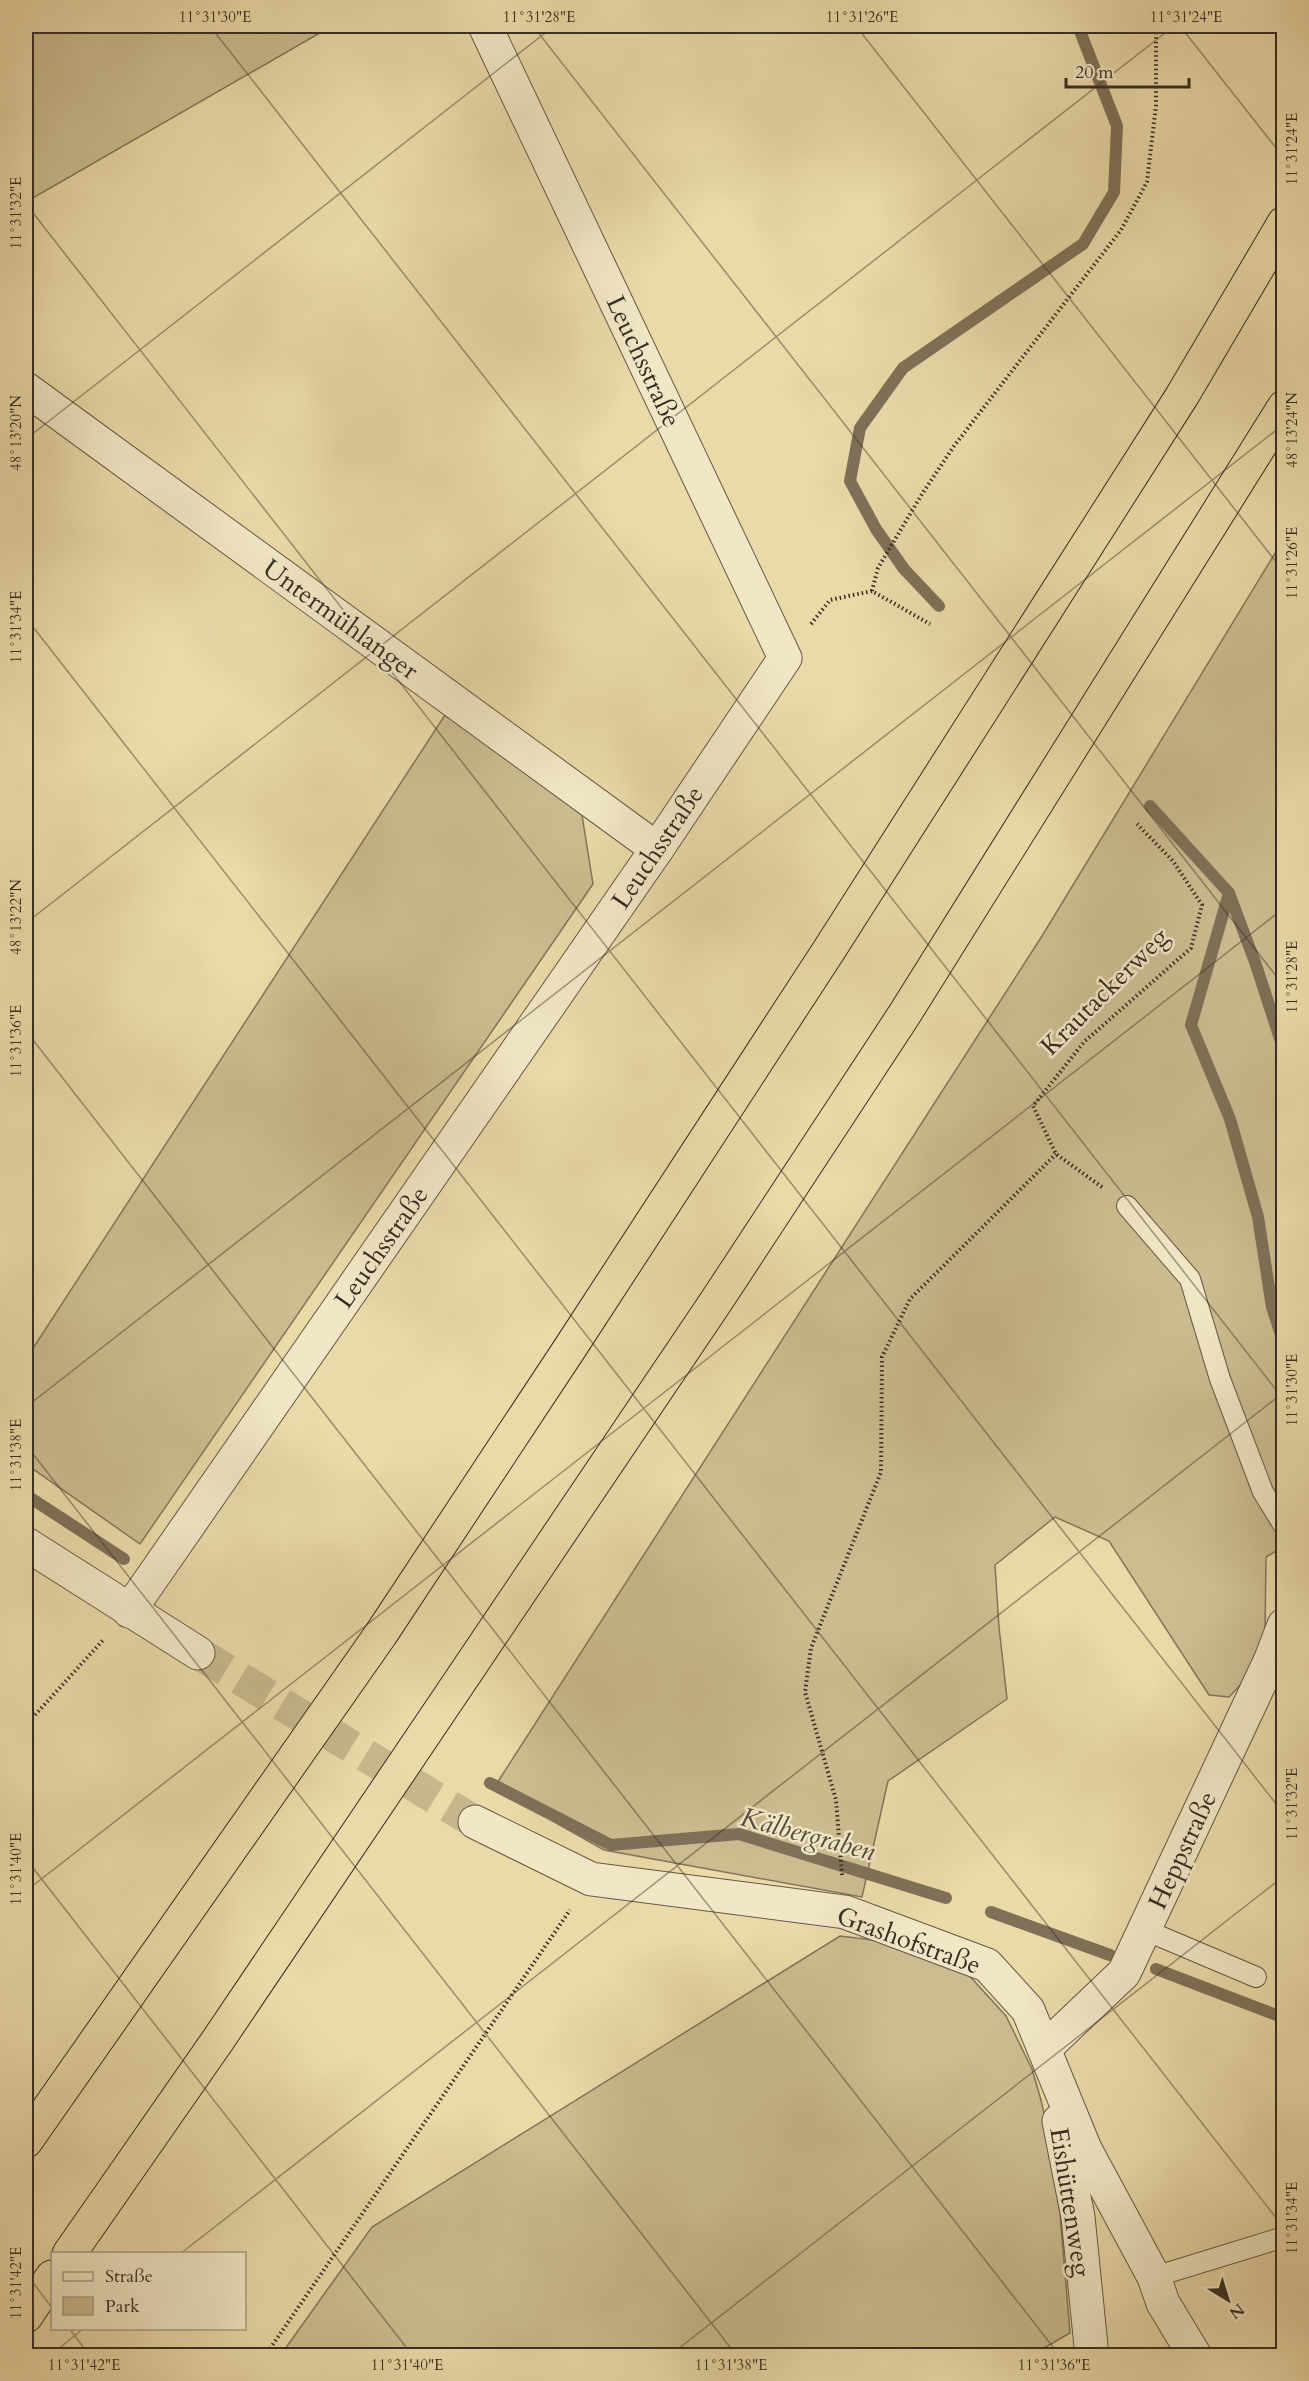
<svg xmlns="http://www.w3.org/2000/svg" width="1309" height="2381" font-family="Cardo,serif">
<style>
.green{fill:#ccbd91;stroke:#82755a;stroke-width:1.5}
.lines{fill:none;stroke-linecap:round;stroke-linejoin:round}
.stream{stroke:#7e7158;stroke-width:12}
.minor-tunnel{stroke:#c6b78d;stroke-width:33;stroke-dasharray:33 16;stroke-linecap:butt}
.service-casing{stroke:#645844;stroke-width:22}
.minor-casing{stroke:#645844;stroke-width:35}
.motorway-casing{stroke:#372d23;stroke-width:35}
.path{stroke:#372d23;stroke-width:4;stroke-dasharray:1.5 3;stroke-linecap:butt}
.service{stroke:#f1e7c6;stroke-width:20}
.minor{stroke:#f1e7c6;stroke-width:33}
.motorway{stroke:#eadaa8;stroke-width:33}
.ticks{fill:none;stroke:#372d23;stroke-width:1.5;stroke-opacity:0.45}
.labels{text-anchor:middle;stroke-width:5;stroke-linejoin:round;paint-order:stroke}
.street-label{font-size:26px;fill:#372d23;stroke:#f1e7c6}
.water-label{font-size:27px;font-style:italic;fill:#544a39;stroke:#f1e7c6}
.neatline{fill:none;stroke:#372d23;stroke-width:2}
.ticks-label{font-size:15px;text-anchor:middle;fill:#372d23}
</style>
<rect width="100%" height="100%" fill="#eadaa8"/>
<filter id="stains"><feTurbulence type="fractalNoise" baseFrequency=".00333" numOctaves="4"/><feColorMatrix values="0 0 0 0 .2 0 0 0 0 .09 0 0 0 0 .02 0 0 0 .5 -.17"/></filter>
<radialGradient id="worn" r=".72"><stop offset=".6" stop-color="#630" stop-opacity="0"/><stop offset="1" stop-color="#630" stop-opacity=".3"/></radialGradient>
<g class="green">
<path d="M26 26H332L26 202Z"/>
<path d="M1283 540 1284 1546 1266 1557 1265 1635 1245 1680 1229 1697 1209 1695 1109 1541 1055 1517 995 1565 999 1627 1007 1699 888 1781 862 1897 604 1850 551 1820 497 1783 1042 936Z"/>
<path d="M445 715 581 809 593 884 140 1544 26 1464V1359Z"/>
<path d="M840 1936 897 1943 965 1971 1006 2016 1032 2069 1041 2100 1056 2166 1070 2333 1032 2355 280 2356 372 2227Z"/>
</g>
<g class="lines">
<g class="stream">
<path d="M939 606 904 569 876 529 850 481 860 428 903 368 1083 244 1114 192 1117 126 1078 26"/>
<path d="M1150 806 1229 893 1255 962 1284 1051"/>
<path d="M1229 893 1191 1025 1230 1119 1258 1217 1272 1307 1284 1344"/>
<path d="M26 1495 124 1559"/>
<path d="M490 1783 611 1845 739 1834 946 1898"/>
<path d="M991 1912 1110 1955"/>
<path d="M1156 1969 1284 2018"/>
</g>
<path class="minor-tunnel" d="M198 1653 475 1822"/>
<g class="service-casing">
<g id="service">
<path d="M1127 1206 1190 1279 1220 1379 1263 1492 1284 1526"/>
<path d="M1145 1930 1256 1977"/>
<path d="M1154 2277 1284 2237"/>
</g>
</g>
<g class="minor-casing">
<g id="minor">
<path d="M26 389 657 849"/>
<path d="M26 1544 198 1653"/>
<path d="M129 1611 657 849 785 658 485 26"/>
<path d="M475 1822 591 1879 845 1912 987 1965 1028 2010 1085 2149 1154 2277 1163 2303 1195 2356"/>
<path d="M1044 2049 1124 1973 1271 1659 1284 1625"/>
<path d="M1059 2121 1078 2217 1092 2356"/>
</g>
</g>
<g class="motorway-casing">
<g id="motorway">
<path d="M26 2141 381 1634 570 1348 831 947 1182 396 1284 223"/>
<path d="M69 2254 218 2040 717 1300 904 1015 1284 407"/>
<path d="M26 2316 52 2277"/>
</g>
</g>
<g class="path">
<path d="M872 591 878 568 922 494 954 446 1121 230 1147 182 1156 105V26"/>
<path d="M811 624 830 600 872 591 930 624"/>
<path d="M1102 1187 1056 1154 1033 1106 1084 1042 1191 948 1202 905 1173 861 1137 824"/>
<path d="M26 1725 104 1639"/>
<path d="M842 1875 836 1800 805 1692 811 1648 881 1472 882 1357 910 1299 1056 1154"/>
<path d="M265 2356 570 1910"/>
</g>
<use href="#service" class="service"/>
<use href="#minor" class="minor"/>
<use href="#motorway" class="motorway"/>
</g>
<path class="ticks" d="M210 26 1284 1400M533 26 1284 986M856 26 1284 572M1180 26 1284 158M26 204 1284 1814M26 439 554 26M26 618 1284 2228M26 923 1174 26M26 1031 1060 2356M26 1407 1284 424M26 1445 737 2356M26 1859 413 2356M26 1891 1284 908M180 2254 1284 1392M26 2273 52 2308M69 2328 90 2356M50 2356 84 2328M669 2356 1284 1876"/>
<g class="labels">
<g class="street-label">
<text transform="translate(644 361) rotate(65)" y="9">Leuchsstraße</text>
<text transform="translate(341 619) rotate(36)" y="9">Untermühlanger</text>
<text transform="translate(657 847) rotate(-56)" y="9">Leuchsstraße</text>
<text transform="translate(1104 991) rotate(-45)" y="9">Krautackerweg</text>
<text transform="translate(381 1247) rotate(-55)" y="9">Leuchsstraße</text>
<text transform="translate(1182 1850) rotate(-65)" y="9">Heppstraße</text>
<text transform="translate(909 1940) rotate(20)" y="9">Grashofstraße</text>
<text transform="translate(1071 2202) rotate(81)" y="9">Eishüttenweg</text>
</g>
<g class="water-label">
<text transform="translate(808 1834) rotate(15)" y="9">Kälbergraben</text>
</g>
</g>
<rect width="1309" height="2381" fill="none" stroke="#eadaa8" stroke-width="66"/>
<rect x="51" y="2252" width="195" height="78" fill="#f1e7c6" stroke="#a79d85" stroke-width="1.5"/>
<rect x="63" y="2272" width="30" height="9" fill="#f1e7c6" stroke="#a79d85" stroke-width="1.5"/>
<text x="105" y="2282" font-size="18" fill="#372d23">Straße</text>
<rect x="63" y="2297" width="30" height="18" fill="#ccbd91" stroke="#a79d85" stroke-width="1.5"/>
<text x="105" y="2312" font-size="18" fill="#372d23">Park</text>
<g transform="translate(1228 2300) rotate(142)" stroke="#f1e7c6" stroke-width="4.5" paint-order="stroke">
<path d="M0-4.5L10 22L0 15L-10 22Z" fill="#372d23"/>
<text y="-9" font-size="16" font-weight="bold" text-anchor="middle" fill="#372d23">N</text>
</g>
<path d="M1066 78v9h123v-9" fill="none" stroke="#372d23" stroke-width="3"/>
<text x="1075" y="78" font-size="18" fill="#372d23" stroke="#f1e7c6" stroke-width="4.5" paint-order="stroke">20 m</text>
<rect x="33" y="33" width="1243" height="2315" class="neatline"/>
<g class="ticks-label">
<text x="215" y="22">11°31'30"E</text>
<text x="539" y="22">11°31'28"E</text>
<text x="862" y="22">11°31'26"E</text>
<text x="1186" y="22">11°31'24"E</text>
<text transform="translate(1292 149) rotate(-90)" y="5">11°31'24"E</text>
<text transform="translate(16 213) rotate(-90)" y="5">11°31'32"E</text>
<text transform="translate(1292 430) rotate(-90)" y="5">48°13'24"N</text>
<text transform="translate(16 433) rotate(-90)" y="5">48°13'20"N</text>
<text transform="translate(1292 563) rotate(-90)" y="5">11°31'26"E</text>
<text transform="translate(16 627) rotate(-90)" y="5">11°31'34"E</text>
<text transform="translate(16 917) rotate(-90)" y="5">48°13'22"N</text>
<text transform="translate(1292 977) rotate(-90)" y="5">11°31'28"E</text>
<text transform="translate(16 1041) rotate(-90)" y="5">11°31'36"E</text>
<text transform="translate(1292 1390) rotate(-90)" y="5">11°31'30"E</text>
<text transform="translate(16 1455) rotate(-90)" y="5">11°31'38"E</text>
<text transform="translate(1292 1804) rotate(-90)" y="5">11°31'32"E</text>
<text transform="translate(16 1869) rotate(-90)" y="5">11°31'40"E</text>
<text transform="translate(1292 2218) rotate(-90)" y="5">11°31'34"E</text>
<text transform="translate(16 2283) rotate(-90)" y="5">11°31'42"E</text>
<text x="84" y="2370">11°31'42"E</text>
<text x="407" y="2370">11°31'40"E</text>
<text x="731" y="2370">11°31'38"E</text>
<text x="1054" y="2370">11°31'36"E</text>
</g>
<rect width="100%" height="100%" filter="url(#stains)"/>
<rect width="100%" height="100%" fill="url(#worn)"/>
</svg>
